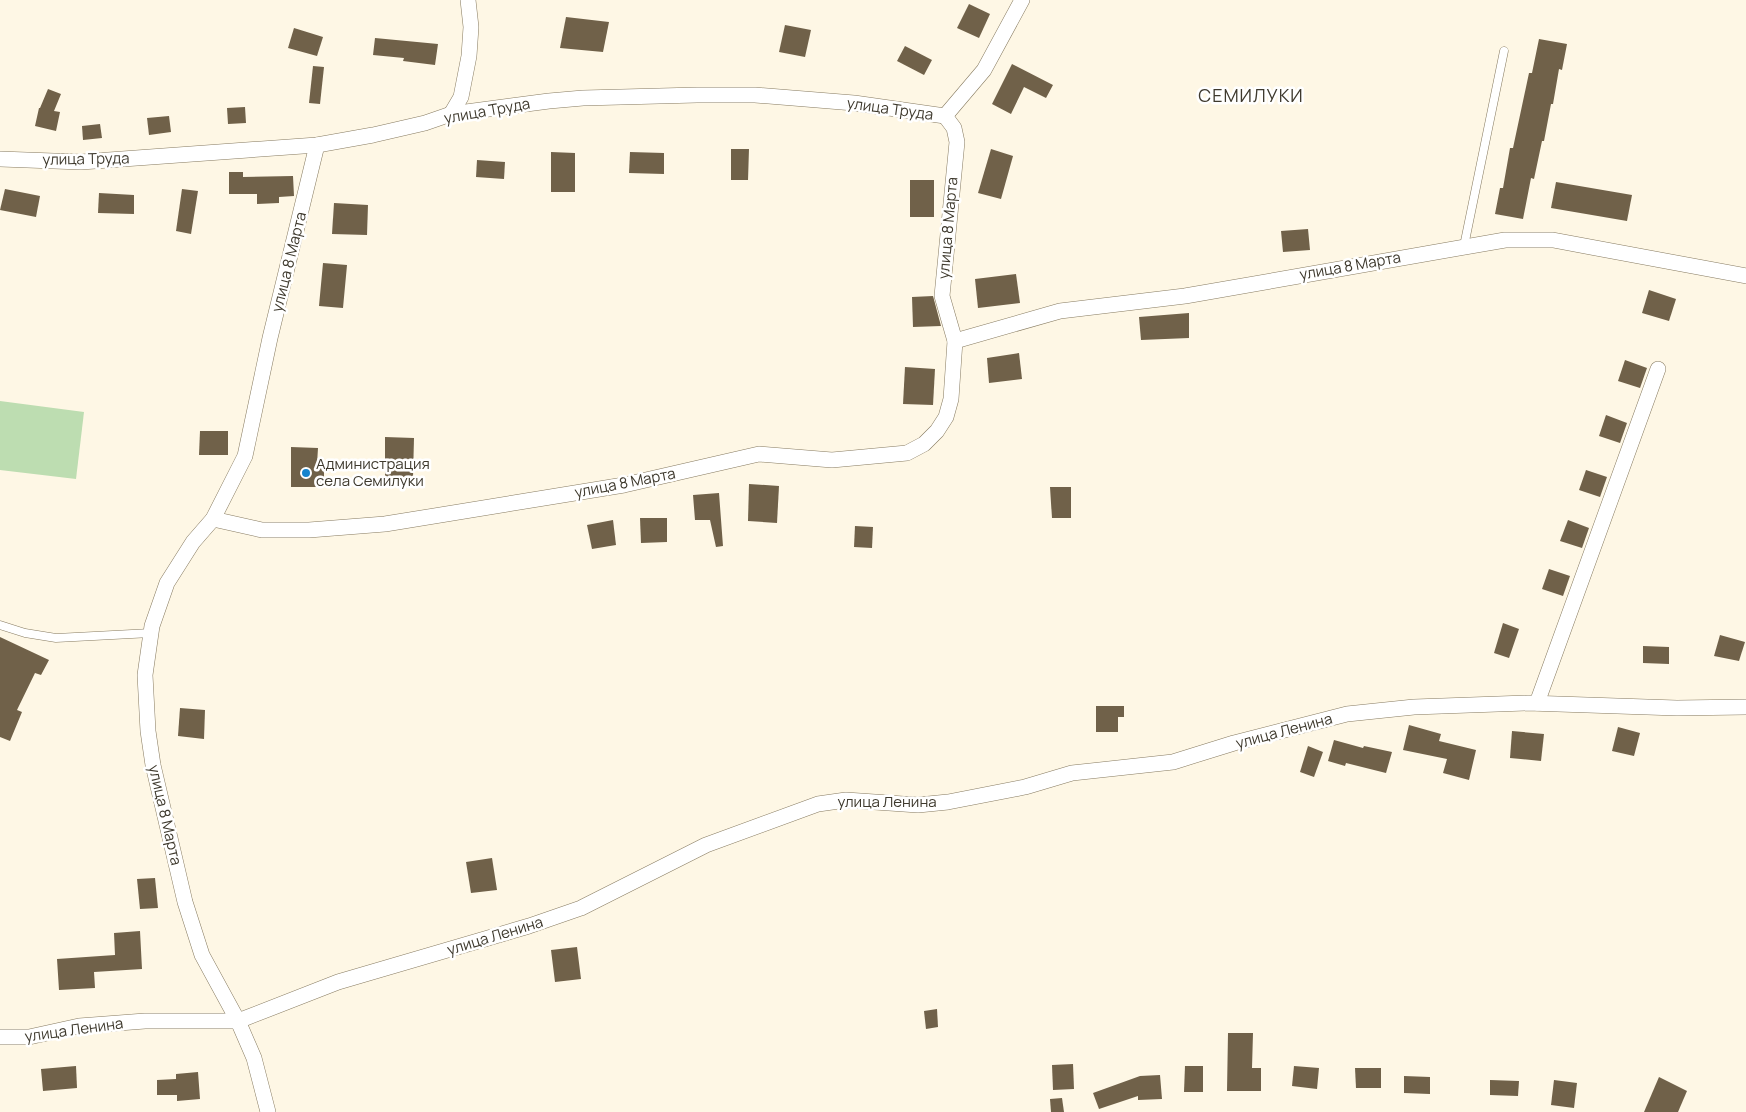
<svg xmlns="http://www.w3.org/2000/svg" width="1746" height="1112" font-family="Manrope,sans-serif">
<style>
.green{fill:#bdddb1}
.building{fill:#706149}
.lines{fill:none;stroke-linecap:round;stroke-linejoin:round}
.lane-casing{stroke:#877b61;stroke-width:9}
.street-casing{stroke:#877b61;stroke-width:16}
.lane{stroke:#fff;stroke-width:8}
.street{stroke:#fff;stroke-width:15}
.poi-dot{fill:#1483cd;stroke:#fff;stroke-width:2}
.labels{text-anchor:middle;stroke-width:5;stroke-linejoin:round;paint-order:stroke}
.street-label{font-size:15px;fill:#3e392d;stroke:#fff}
.poi-label{font-size:15px;fill:#3e392d;stroke:#fff;text-anchor:start}
.quarter-label{font-size:18px;letter-spacing:1px;fill:#3e392d;stroke:#fff}
</style>
<rect width="100%" height="100%" fill="#fef7e5"/>
<path class="green" d="M0 401 84 412 76 479 0 470Z"/>
<g class="building">
<path d="M969 4 990 14 979 38 957 28Z"/>
<path d="M566 17 609 22 603 52 560 48Z"/>
<path d="M785 25 811 30 805 57 779 52Z"/>
<path d="M294 28 323 37 317 56 288 48Z"/>
<path d="M375 38 438 44 435 65 403 61 404 58 373 55Z"/>
<path d="M1539 39 1567 44 1562 70 1559 69 1553 104H1551L1544 141H1542L1534 179 1531 178 1523 219 1495 214 1500 188H1503L1510 148H1513L1529 73H1532Z"/>
<path d="M905 46 932 60 924 75 897 61Z"/>
<path d="M1012 64 1053 85 1046 98 1024 87 1011 114 992 104Z"/>
<path d="M313 66 324 67 320 104 309 103Z"/>
<path d="M48 89 61 94 54 111 60 112 56 131 35 126 39 108H40Z"/>
<path d="M245 107 246 123 228 124 227 108Z"/>
<path d="M169 116 171 132 149 135 147 118Z"/>
<path d="M100 124 102 138 83 140 82 126Z"/>
<path d="M731 149H749L748 180H731Z"/>
<path d="M991 149 1013 156 1001 199 978 193Z"/>
<path d="M551 152 575 153V192H551Z"/>
<path d="M630 152 664 153V174L629 173Z"/>
<path d="M477 160 505 162 504 179 476 177Z"/>
<path d="M229 172H243V177L293 176 294 196 279 197V203L257 204V194H229Z"/>
<rect x="910" y="180" width="24" height="37"/>
<path d="M1556 182 1632 195 1627 221 1551 208Z"/>
<path d="M5 189 40 196 36 217 0 210Z"/>
<path d="M182 189 198 191 191 234 176 231Z"/>
<path d="M99 193 134 195V214L98 213Z"/>
<path d="M334 203 368 205 367 235 332 234Z"/>
<path d="M1308 229 1310 250 1283 252 1281 231Z"/>
<path d="M323 263 347 265 343 308 319 306Z"/>
<path d="M1016 274 1020 303 978 308 975 279Z"/>
<path d="M1649 290 1676 299 1669 321 1642 313Z"/>
<path d="M933 296 941 326 913 327 912 297Z"/>
<path d="M1189 313V338L1141 340 1139 317Z"/>
<path d="M1019 353 1022 379 989 383 987 358Z"/>
<path d="M1625 360 1647 368 1640 388 1618 381Z"/>
<path d="M905 367 935 369 933 405 903 404Z"/>
<path d="M1606 415 1627 423 1620 443 1599 436Z"/>
<path d="M200 431H228V455H199Z"/>
<path d="M385 437 414 438 413 477H385Z"/>
<path d="M291 447 318 448 317 464H324V487H291Z"/>
<path d="M1586 470 1607 477 1600 497 1579 490Z"/>
<path d="M749 484 779 486 777 523 748 521Z"/>
<path d="M1050 487H1071V518H1052Z"/>
<path d="M719 493 723 546 716 547 710 520H695L693 495Z"/>
<path d="M640 518H667V542L641 543Z"/>
<path d="M613 520 616 545 592 549 587 525Z"/>
<path d="M1568 520 1589 528 1582 548 1560 541Z"/>
<path d="M855 526 873 527 872 548 854 547Z"/>
<path d="M1549 569 1570 576 1563 596 1542 589Z"/>
<path d="M1503 623 1519 629 1509 658 1494 653Z"/>
<path d="M1720 635 1745 642 1739 661 1714 656Z"/>
<path d="M0 637 49 660 41 675 35 673 17 710 22 712 10 741 0 737Z"/>
<path d="M1643 646 1669 647V664L1643 663Z"/>
<path d="M1096 706H1124V717H1118V732H1096Z"/>
<path d="M180 708 205 710 204 739 178 736Z"/>
<path d="M1409 725 1441 734 1439 741 1476 750 1469 780 1443 773 1447 759 1403 750Z"/>
<path d="M1618 727 1640 733 1634 756 1612 751Z"/>
<path d="M1512 731 1544 734 1541 761 1510 758Z"/>
<path d="M1334 740 1363 748 1364 746 1392 752 1386 773 1346 763 1345 766 1328 761Z"/>
<path d="M1308 746 1323 752 1314 777 1300 772Z"/>
<path d="M492 858 497 890 471 893 466 862Z"/>
<path d="M155 878 158 908 140 909 137 879Z"/>
<path d="M140 931 142 969 94 972 95 988 59 990 57 959 115 955 114 933Z"/>
<path d="M577 947 581 979 555 982 551 950Z"/>
<path d="M937 1009 938 1027 926 1029 924 1011Z"/>
<path d="M1228 1033H1253L1252 1068H1261V1091H1227Z"/>
<path d="M1073 1064 1074 1089 1053 1090 1052 1065Z"/>
<path d="M76 1066 77 1088 43 1091 41 1069Z"/>
<path d="M1185 1066H1203V1092H1184Z"/>
<path d="M1294 1066 1319 1068 1317 1089 1292 1086Z"/>
<path d="M1355 1068H1381V1088H1356Z"/>
<path d="M198 1072 200 1099 177 1101V1095H157V1080L176 1079V1074Z"/>
<path d="M1160 1075 1162 1099 1138 1100V1096L1099 1109 1093 1093 1140 1076Z"/>
<path d="M1404 1076 1430 1077V1094L1404 1093Z"/>
<path d="M1659 1077 1687 1091 1678 1112H1644Z"/>
<path d="M1490 1080 1519 1081 1518 1096 1490 1095Z"/>
<path d="M1554 1080 1577 1083 1574 1108 1551 1105Z"/>
<path d="M1062 1098 1064 1112H1051L1050 1099Z"/>
</g>
<g class="lines">
<g class="lane-casing">
<g id="lane">
<path d="M1464 246 1504 51"/>
<path d="M0 625 25 633 56 638 151 633"/>
</g>
</g>
<g class="street-casing">
<g id="street">
<path d="M451 114 461 97 469 56 471 27 468 0"/>
<path d="M945 116 984 70 1022 0"/>
<path d="M0 159 81 162 317 145 373 135 425 123 451 114 549 101 583 98 697 95H755L854 103 945 116"/>
<path d="M955 341 1060 311 1185 296 1505 240H1553L1746 276"/>
<path d="M213 519 262 530H309L385 524 624 485 759 454 832 460 907 453 924 444 937 431 946 417 951 399 955 341 942 296 957 142 954 128 945 116"/>
<path d="M1537 703 1658 369"/>
<path d="M0 1037H29L79 1026 145 1021H238L338 982 529 926 581 908 706 845 818 804 846 800 918 805 948 802 1025 787 1072 773 1173 762 1234 743 1347 714 1414 707 1528 703 1677 708 1746 707"/>
<path d="M268 1112 254 1058 238 1021 202 955 185 902 153 765 148 731 145 675 152 626 167 583 193 542 213 519 245 456 270 338 317 145"/>
</g>
</g>
<use href="#lane" class="lane"/>
<use href="#street" class="street"/>
</g>
<circle class="poi-dot" cx="306" cy="473" r="5"/>
<g class="labels">
<g class="street-label">
<text transform="translate(890 109) rotate(8)" y="5">улица Труда</text>
<text transform="translate(487 111) rotate(-10)" y="5">улица Труда</text>
<text transform="translate(86 159) rotate(-1)" y="5">улица Труда</text>
<text transform="translate(948 228) rotate(-85)" y="5">улица 8 Марта</text>
<text transform="translate(289 262) rotate(-76)" y="5">улица 8 Марта</text>
<text transform="translate(1350 266) rotate(-10)" y="5">улица 8 Марта</text>
<text transform="translate(625 483) rotate(-11)" y="5">улица 8 Марта</text>
<text transform="translate(1284 731) rotate(-15)" y="5">улица Ленина</text>
<text x="887" y="807">улица Ленина</text>
<text transform="translate(165 815) rotate(77)" y="5">улица 8 Марта</text>
<text transform="translate(495 936) rotate(-17)" y="5">улица Ленина</text>
<text transform="translate(74 1030) rotate(-8)" y="5">улица Ленина</text>
</g>
<g class="poi-label">
<text x="316" y="469">Администрация<tspan x="316" dy="17">села Семилуки</tspan></text>
</g>
<g class="quarter-label">
<text x="1251" y="102">СЕМИЛУКИ</text>
</g>
</g>
</svg>
